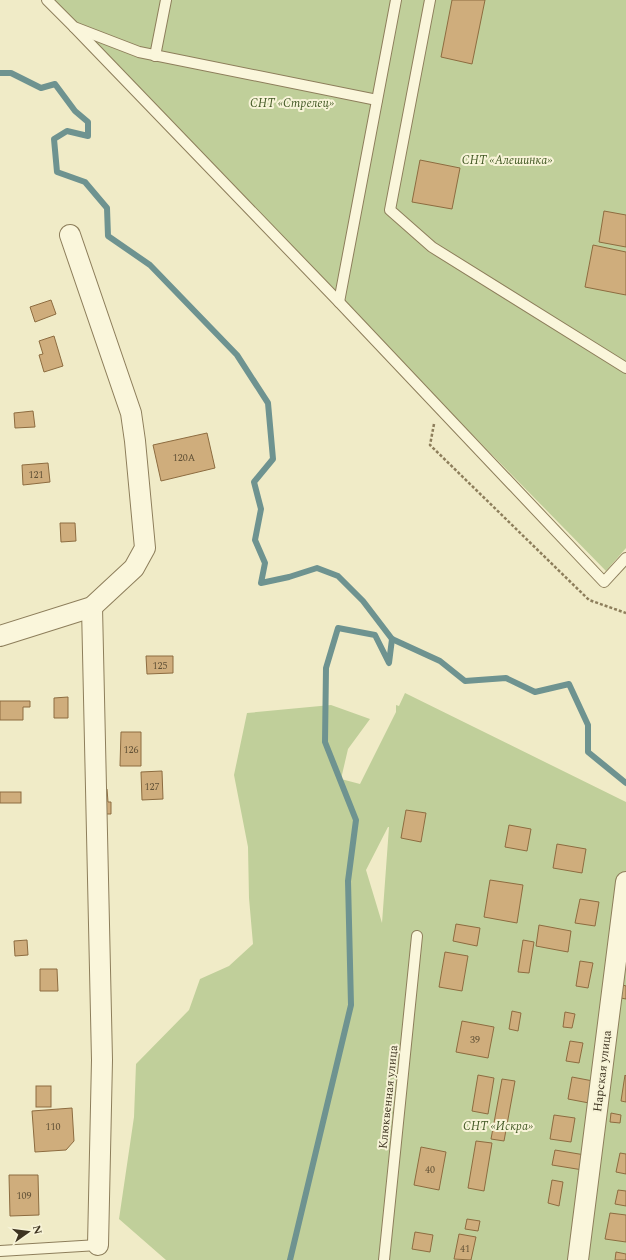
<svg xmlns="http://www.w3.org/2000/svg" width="626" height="1260" font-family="Spectral,serif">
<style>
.green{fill:#c0cf9a;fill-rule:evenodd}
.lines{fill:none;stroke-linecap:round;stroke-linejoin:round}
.stream{stroke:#6e9390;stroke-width:6}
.building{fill:#cfad7c;stroke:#8d6c40}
.lane-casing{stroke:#8d7e5b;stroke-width:12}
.street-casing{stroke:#8d7e5b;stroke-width:22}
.path{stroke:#8d7e5b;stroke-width:2.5;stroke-dasharray:3 2;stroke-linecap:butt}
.lane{stroke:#faf6db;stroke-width:10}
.street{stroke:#faf6db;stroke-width:20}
.labels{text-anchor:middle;stroke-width:4;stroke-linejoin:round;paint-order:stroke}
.number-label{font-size:10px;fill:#625237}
.park-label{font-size:12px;font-style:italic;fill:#445a26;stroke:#f7f3d7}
.street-label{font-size:12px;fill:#3d3320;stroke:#f7f3d7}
</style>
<rect width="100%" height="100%" fill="#f0ebc7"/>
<g class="green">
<path d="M47 0H626V548L606 571Z"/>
<path d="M405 693 626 802V1260H166L119 1219 134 1117 136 1064 189 1010 200 979 229 966 253 944 249 898 248 847 234 775 247 713 331 705 370 719 348 749 341 779 360 784 396 712V705L399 706ZM388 827H389L382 923 366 870Z"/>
</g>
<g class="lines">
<g class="stream">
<path d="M0 73H11L41 88 55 84 75 111 88 122V136L67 131 54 139 57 172 85 182 107 208 108 236 150 265 237 355 268 403 273 459 254 482 261 509 255 540 265 563 261 583 289 577 317 568 338 576 363 601 392 639 440 661 465 681 506 678 535 692 569 684 588 725V752L626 783"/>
<path d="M290 1260 351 1005 348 881 356 820 325 742 326 668 338 628 375 635 389 663 392 639"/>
</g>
</g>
<g class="building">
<path d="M452 0H485L472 64 441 57Z"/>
<path d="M420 160 460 168 452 209 412 202Z"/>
<path d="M604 211 626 215V247L599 242Z"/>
<path d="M593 245 626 252V295L585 287Z"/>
<path d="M51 300 56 314 35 322 30 307Z"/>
<path d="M54 336 63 366 44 372 39 355 43 354 39 341Z"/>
<path d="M33 411 35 427 15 428 14 413Z"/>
<path d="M207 433 215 468 161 481 153 445Z"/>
<path d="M48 463 50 482 23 485 22 465Z"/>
<path d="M60 523H75L76 541 61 542Z"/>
<path d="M146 656H173V673L147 674Z"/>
<path d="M68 697V718H54V698Z"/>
<path d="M0 701H30V707H23V720H0Z"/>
<path d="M121 732H141V766H120Z"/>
<path d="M162 771 163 799 142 800 141 772Z"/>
<path d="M97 789H107L108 802H111V814H98Z"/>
<rect x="0" y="792" width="21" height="11"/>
<path d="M406 810 426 813 421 842 401 838Z"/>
<path d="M509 825 531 829 527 851 505 847Z"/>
<path d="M557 844 586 849 582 873 553 868Z"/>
<path d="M490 880 523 885 517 923 484 917Z"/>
<path d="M580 899 599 902 595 926 575 923Z"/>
<path d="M456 924 480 928 477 946 453 941Z"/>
<path d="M539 925 571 931 568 952 536 946Z"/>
<path d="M27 940 28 955 15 956 14 941Z"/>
<path d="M523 940 534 942 529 973 518 972Z"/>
<path d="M445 952 468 956 462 991 439 987Z"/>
<path d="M580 961 593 963 588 988 576 986Z"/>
<path d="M40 969H57L58 991H40Z"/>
<path d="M623 985 626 986V999L621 998Z"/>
<path d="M512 1011 521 1013 518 1031 509 1029Z"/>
<path d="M565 1012 575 1014 572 1028 563 1027Z"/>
<path d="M462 1021 494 1027 488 1058 456 1052Z"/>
<path d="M570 1041 583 1043 579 1063 566 1061Z"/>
<path d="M478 1075 494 1078 488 1114 472 1111Z"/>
<path d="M625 1075 626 1076V1102L621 1101Z"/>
<path d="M572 1077 593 1081 589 1103 568 1099Z"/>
<path d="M502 1079 515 1081 504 1141 491 1139Z"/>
<rect x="36" y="1086" width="15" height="21"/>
<path d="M72 1108 74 1141 66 1150 35 1152 32 1111Z"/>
<path d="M611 1113 621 1115 620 1123 610 1122Z"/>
<path d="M554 1115 575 1118 571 1142 550 1139Z"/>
<path d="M476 1141 492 1143 484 1191 468 1188Z"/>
<path d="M421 1147 446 1152 439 1190 414 1185Z"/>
<path d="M555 1150 585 1155 583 1170 552 1165Z"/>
<path d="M620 1153 626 1154V1174L616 1172Z"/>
<path d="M9 1175H38L39 1215 10 1216Z"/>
<path d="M552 1180 563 1182 559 1206 548 1203Z"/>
<path d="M618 1190 626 1191V1206L615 1204Z"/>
<path d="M610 1213 626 1215V1242L605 1239Z"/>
<path d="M467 1219 480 1221 478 1231 465 1229Z"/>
<path d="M415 1232 433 1235 430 1252 412 1249Z"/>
<path d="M459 1234 476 1237 471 1260 454 1259Z"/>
<path d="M616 1252 626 1254V1260H615Z"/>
</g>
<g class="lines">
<g class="lane-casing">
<g id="lane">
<path d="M47 0 74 27 139 52 377 100"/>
<path d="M430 0 390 210 432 247 626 368"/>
<path d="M74 27 339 302 604 582 626 558"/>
<path d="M155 56 166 0"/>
<path d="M339 302 396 0"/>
<path d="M0 1251 98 1245"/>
<path d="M384 1260 417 936"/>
</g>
</g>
<g class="street-casing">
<g id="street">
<path d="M92 607 102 1060 98 1245"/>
<path d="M0 636 92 607 134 568 145 548 135 441 131 413 70 235"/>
<path d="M578 1260 626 882"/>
</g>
</g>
<path class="path" d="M434 424 430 445 589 600 626 613"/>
<use href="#lane" class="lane"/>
<use href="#street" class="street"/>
</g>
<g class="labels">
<g class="number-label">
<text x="184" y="461">120А</text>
<text x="36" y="478">121</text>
<text x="160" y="669">125</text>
<text x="131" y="753">126</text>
<text x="152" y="790">127</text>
<text x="475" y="1043">39</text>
<text x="53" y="1130">110</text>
<text x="430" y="1173">40</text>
<text x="24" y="1199">109</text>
<text x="465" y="1252">41</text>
</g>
<g class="park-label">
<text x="292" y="107">СНТ «Стрелец»</text>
<text x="507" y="164">СНТ «Алешинка»</text>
<text x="498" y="1130">СНТ «Искра»</text>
</g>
<g class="street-label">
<text transform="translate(602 1071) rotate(-83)" y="4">Нарская улица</text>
<text transform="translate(388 1097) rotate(-84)" y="4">Клюквенная улица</text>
</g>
</g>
<g transform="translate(28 1232) rotate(76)" stroke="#f7f3d7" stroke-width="3" paint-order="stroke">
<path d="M0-3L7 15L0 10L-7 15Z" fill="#3d3320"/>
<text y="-6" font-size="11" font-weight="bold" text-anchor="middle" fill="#3d3320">N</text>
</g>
</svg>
